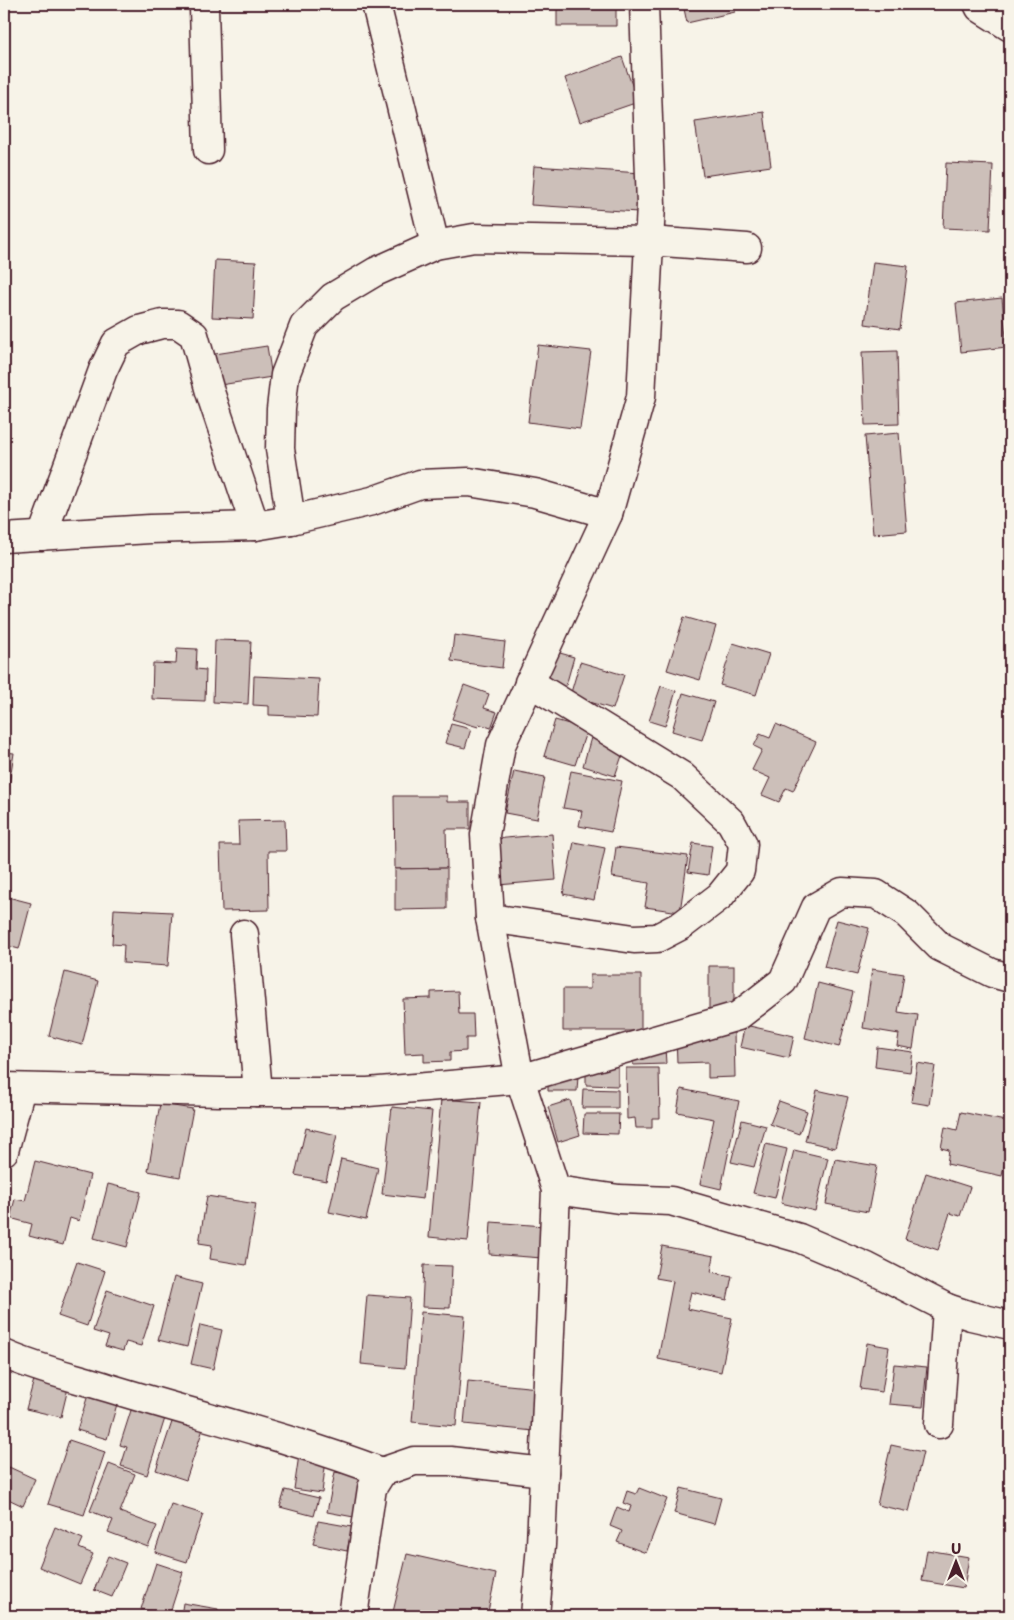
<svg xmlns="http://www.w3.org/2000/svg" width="1014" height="1620" font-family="'Playpen Sans',sans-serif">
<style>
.building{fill:#ccbfb9;stroke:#4a1f2b}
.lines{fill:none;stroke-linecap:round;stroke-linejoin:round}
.minor-casing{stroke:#4a1f2b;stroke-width:31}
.minor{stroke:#f7f3e8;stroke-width:28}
</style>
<rect width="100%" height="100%" fill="#f7f3e8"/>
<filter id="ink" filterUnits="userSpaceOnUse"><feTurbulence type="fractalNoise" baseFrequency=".02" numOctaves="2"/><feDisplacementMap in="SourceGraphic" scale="10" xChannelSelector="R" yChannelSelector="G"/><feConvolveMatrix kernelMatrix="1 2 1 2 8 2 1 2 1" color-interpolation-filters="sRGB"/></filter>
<g filter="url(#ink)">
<g class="building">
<rect x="557" y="4" width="59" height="22"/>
<path d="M683 4H733L735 12 687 23Z"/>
<path d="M622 57 638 102 580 122 565 78Z"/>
<path d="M764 112 771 166 703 176 695 122Z"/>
<path d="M946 163 993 165 990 230 943 228Z"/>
<path d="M534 166 641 173 638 212 531 205Z"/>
<path d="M215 260 256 262 253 319 212 317Z"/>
<path d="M873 262 908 266 900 329 865 324Z"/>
<path d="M1002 298 1007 347 961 352 956 303Z"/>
<path d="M538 345 591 351 580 429 528 422Z"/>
<path d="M267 346 272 377 220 385 215 354Z"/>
<path d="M897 351 899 424 865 425 862 352Z"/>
<path d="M899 433 907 531 873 534 865 436Z"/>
<path d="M684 617 716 626 700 680 667 670Z"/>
<path d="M454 635 505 642 502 668 451 661Z"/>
<path d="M215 640 251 641 248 704 213 702Z"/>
<path d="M733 643 769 654 756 695 720 685Z"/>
<path d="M177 648 197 649 196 669 206 670 205 701 152 699 153 663 176 664Z"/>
<path d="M553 651 574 657 565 689 543 682Z"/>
<path d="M580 662 624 675 613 709 570 696Z"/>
<path d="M254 676 319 679 317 717 269 715V706L253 705Z"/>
<path d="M464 685 489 694 484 708 497 712 491 728 479 724 478 727 452 719Z"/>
<path d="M661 686 676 691 665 726 649 721Z"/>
<path d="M683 693 714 702 702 740 672 731Z"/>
<path d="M555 720 587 729 575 765 544 756Z"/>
<path d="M451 724 471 729 465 748 445 743Z"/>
<path d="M776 724 816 742 793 791 786 788 779 802 762 795 770 778 752 770 762 750 754 746 760 734 770 738Z"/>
<path d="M592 734 626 744 615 776 583 766Z"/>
<path d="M4 752 14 753 7 798 4 797Z"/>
<path d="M514 771 545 777 537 819 505 813Z"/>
<path d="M571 771 622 781 611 832 579 826 582 811 563 808Z"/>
<path d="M394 796H447V802H470V829H446L447 868 395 869Z"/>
<path d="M285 820 286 851H268L269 910 222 911 220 845H239L238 821Z"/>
<path d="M552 834 556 880 498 885 494 839Z"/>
<path d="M574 842 605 848 594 900 563 894Z"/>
<path d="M693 843 712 846 708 875 688 872Z"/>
<path d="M616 847 688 856 680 912 645 907 649 883 612 877Z"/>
<path d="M447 868V909L395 910V869Z"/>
<path d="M4 896 31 903 19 949 4 945Z"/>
<path d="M114 909 172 912 168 966 123 963 124 945 112 944Z"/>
<path d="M837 920 869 928 857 975 824 967Z"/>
<rect x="709" y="966" width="25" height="43"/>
<path d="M872 969 904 974 898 1012 918 1015 913 1049 897 1046 899 1034 863 1028Z"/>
<path d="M65 972 98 981 82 1045 49 1036Z"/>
<path d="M590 975H641V1031H563V989H590Z"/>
<path d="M818 983 853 992 839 1047 805 1038Z"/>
<path d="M458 991 459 1014H473L474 1038H466V1051L450 1052V1061L424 1062V1053L405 1054 403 999 431 998V992Z"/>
<path d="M745 1025 794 1036 789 1058 740 1047Z"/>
<path d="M734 1032 735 1077 708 1078V1062L677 1063 676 1034Z"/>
<path d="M665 1047 666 1064 633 1065V1048Z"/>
<path d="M877 1047 913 1052 910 1072 875 1067Z"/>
<path d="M586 1062 618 1063V1086L586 1085Z"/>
<path d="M917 1063 935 1066 929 1105 911 1102Z"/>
<path d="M626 1068H659L660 1118H652V1128H636L635 1118 627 1119Z"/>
<path d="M548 1076H578L577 1091H548Z"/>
<path d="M583 1089 618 1090V1108H582Z"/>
<path d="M681 1089 739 1101 721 1189 700 1184 714 1119 677 1112Z"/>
<path d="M817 1090 848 1097 835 1148 805 1141Z"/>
<path d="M441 1099 481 1102 468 1241 429 1237Z"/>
<path d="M570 1100 580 1135 558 1142 548 1107Z"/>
<path d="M779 1101 807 1111 799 1134 770 1124Z"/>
<path d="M160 1104 193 1109 180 1177 148 1171Z"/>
<path d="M392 1107 432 1111 423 1199 382 1194Z"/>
<path d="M961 1112 1010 1122V1139L1002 1176 947 1164 949 1150 941 1148 945 1127 957 1130Z"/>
<path d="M584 1114H619L618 1134 583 1133Z"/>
<path d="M742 1120 766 1126 754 1167 731 1162Z"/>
<path d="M306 1128 337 1135 326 1181 295 1175Z"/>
<path d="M766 1144 787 1149 775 1198 753 1193Z"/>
<path d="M794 1150 828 1158 815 1211 781 1203Z"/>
<path d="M341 1159 378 1168 366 1220 329 1212Z"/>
<path d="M835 1159 877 1166 868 1212 826 1204Z"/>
<path d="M35 1161 90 1175 79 1221 70 1218 63 1245 29 1236 32 1224 10 1218 15 1199 25 1201Z"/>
<path d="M926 1173 970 1187 960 1216 950 1213 938 1250 905 1239Z"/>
<path d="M108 1184 141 1192 127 1247 94 1238Z"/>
<path d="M207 1196 256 1204 246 1265 210 1259 212 1245 199 1243Z"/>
<path d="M491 1222 544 1226 542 1258 489 1254Z"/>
<path d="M662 1246 714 1256 711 1272 732 1276 727 1300 691 1292 687 1309 732 1318 721 1372 658 1359 673 1281 656 1278Z"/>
<path d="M77 1262 105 1271 87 1326 58 1316Z"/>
<path d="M424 1265 452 1266 450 1308 422 1307Z"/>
<path d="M174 1277 202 1284 187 1347 158 1340Z"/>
<path d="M107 1290 154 1306 141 1346 126 1342 123 1351 105 1346 109 1336 93 1331Z"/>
<path d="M367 1295 410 1298 405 1368 361 1364Z"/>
<path d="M421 1312 465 1316 456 1426 412 1422Z"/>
<path d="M200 1325 222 1330 213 1369 191 1364Z"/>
<path d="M867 1343 889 1347 882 1392 860 1389Z"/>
<path d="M894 1364 927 1367 923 1407 889 1404Z"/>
<path d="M35 1376 69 1384 61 1417 26 1409Z"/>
<path d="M468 1381 538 1388 534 1431 464 1424Z"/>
<path d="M88 1395 117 1404 107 1439 77 1430Z"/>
<path d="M133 1404 166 1415 147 1475 121 1466 127 1447 120 1445Z"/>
<path d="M173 1419 203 1429 186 1480 156 1470Z"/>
<path d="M69 1440 105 1452 84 1515 48 1504Z"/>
<path d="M891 1445 923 1452 909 1512 877 1505Z"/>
<path d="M299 1455 326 1459 322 1493 294 1489Z"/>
<path d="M109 1464 135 1474 120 1512 157 1526 148 1547 108 1532 113 1520 90 1511Z"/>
<path d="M9 1467 35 1479 23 1506 4 1497V1478Z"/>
<path d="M335 1472 367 1478 359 1518 327 1512Z"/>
<path d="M639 1488 667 1499 646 1553 617 1542 622 1531 610 1526 617 1507 629 1512 631 1506 623 1503 627 1491 636 1494Z"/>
<path d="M681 1488 721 1498 714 1524 674 1513Z"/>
<path d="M285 1490 319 1498 314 1516 280 1507Z"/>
<path d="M171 1504 203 1514 187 1562 155 1552Z"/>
<path d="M318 1521 352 1527 347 1551 313 1544Z"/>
<path d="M55 1527 83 1539 79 1548 93 1554 80 1584 39 1567Z"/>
<path d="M927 1550 969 1557 964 1588 922 1581Z"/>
<path d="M407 1554 496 1574 487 1616H392Z"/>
<path d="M108 1556 126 1563 112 1597 94 1590Z"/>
<path d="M156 1563 183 1572 169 1616 141 1609Z"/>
<path d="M183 1603 218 1609 217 1616H181Z"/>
</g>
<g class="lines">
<g class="minor-casing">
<g id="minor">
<path d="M205 4 204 8 208 150"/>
<path d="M376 4 435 245"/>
<path d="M978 4 980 8 1010 27"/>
<path d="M291 520 280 449 281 409 285 375 304 326 333 297 375 272 435 245 474 238 649 241 747 248"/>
<path d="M42 536 103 370 116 343 139 330 162 324H178L194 335 210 392 255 526"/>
<path d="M4 538 150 529 255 526 291 520 372 501 420 484 469 482 535 493 608 514"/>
<path d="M490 918 634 939 657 938 682 925 720 896 740 871 743 844 731 822 682 776 529 682"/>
<path d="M244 934 258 1092"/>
<path d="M4 1087 221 1092H368L520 1079 738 1016 783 981 816 907 842 892 876 894 907 914 940 947 992 973 1010 978"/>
<path d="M4 1151 21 1088"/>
<path d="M556 1190 619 1199 671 1201 799 1238 867 1267 947 1308 971 1316 1010 1325"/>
<path d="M4 1354C37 1369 74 1377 109 1388 200 1416 293 1438 382 1472"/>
<path d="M939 1424 947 1308"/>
<path d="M353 1616 372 1488 382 1472 414 1461H450L544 1472"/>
<path d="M535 1616 541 1545 556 1190 520 1079 490 918 485 835 501 745 608 514 641 397 651 205 644 4"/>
</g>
</g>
<use href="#minor" class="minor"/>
</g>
</g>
<rect width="1014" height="1620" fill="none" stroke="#f7f3e8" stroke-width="20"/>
<rect x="10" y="10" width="994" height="1600" fill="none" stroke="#4a1f2b" stroke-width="2" filter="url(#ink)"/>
<g transform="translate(956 1562)" stroke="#f7f3e8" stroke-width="4" paint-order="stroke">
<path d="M0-4L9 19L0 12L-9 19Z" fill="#4a1f2b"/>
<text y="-8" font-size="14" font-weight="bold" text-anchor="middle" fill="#4a1f2b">U</text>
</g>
</svg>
